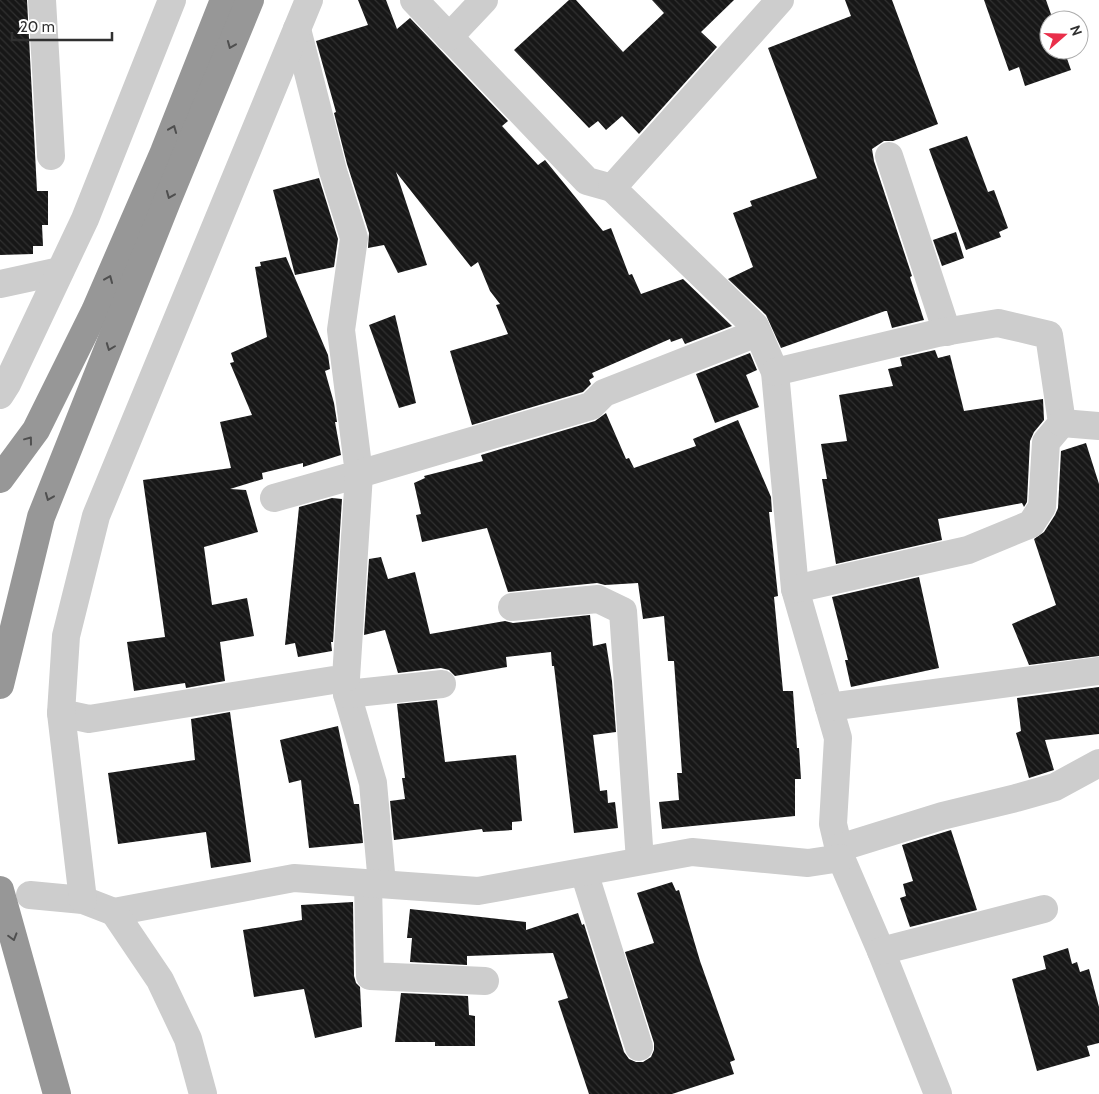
<svg xmlns="http://www.w3.org/2000/svg" width="1099" height="1094" font-family="Cabin,sans-serif">
<style>
.building{fill:url(#building-back-hatch)}
.lines{fill:none;stroke-linecap:round;stroke-linejoin:round}
.minor{stroke:#cdcdcd;stroke-width:28}
.highway{stroke:#979797;stroke-width:28}
.oneway{stroke:#4f4f4f}
</style>
<defs>
<pattern id="building-back-hatch" width="6" height="6" patternUnits="userSpaceOnUse" patternTransform="scale(1.25)"><rect width="6" height="6" fill="#171717"/><path d="M-1 5l2 2M0 0l6 6M5-1l2 2" fill="none" stroke="#303030"/></pattern>
</defs>
<rect width="100%" height="100%" fill="#fff"/>
<g class="building">
<path d="M0 0H27L37 191H48V225H42L43 246H33V254L0 255Z"/>
<path d="M358 0H386L397 29 410 18 508 121 502 126 538 165 545 160 603 231 611 228 629 275 632 274 641 294 683 279 732 326 685 344 682 338 671 342 670 339 592 373 594 377 589 380 591 384 583 392 472 425 450 351 508 334 496 305 500 304 490 291 478 262 471 267 396 172 427 265 398 273 384 245 368 248 369 233 347 164 334 113 336 112 316 41 368 25Z"/>
<path d="M569 0H576L623 52 664 13 652 0H734L701 32 717 47 639 134 622 116 606 130 598 121 589 128 514 50Z"/>
<path d="M845 0H892L938 124 893 141H884L872 149 874 161 912 276 910 277 924 320 892 328 887 311H885L781 348 766 315 728 279 753 267 733 213 752 206 750 201 817 178 768 48 851 16Z"/>
<path d="M984 0H1046L1053 20H1049V50H1064L1071 70 1025 86 1019 67 1009 71Z"/>
<path d="M967 136 988 192 994 190 1008 228 999 232 1001 237 966 250 929 149Z"/>
<path d="M319 178 338 239 334 267 295 275 273 190Z"/>
<path d="M956 232 964 258 942 266 933 240Z"/>
<path d="M286 257 328 355 330 369 325 371 334 403 337 422H335L341 455 303 467V463L262 473 263 479 230 489 246 490 258 532 204 547 212 605 247 598 254 636 220 642 225 681 186 688 185 683 134 691 127 642 165 637 143 480 231 468 220 422 252 415 230 363 234 362 231 353 267 337 255 267 261 266 260 262Z"/>
<path d="M395 315 416 403 399 408 369 325Z"/>
<path d="M935 350 938 358 950 355 964 411 1043 399 1044 420 1034 432 1030 441 1027 502 1024 507 1022 503 938 519 942 540 836 564 822 479H827L821 444 847 441 839 395 893 386 888 369 902 366 900 358Z"/>
<path d="M750 353 757 370 746 375 759 407 715 423 696 374Z"/>
<path d="M606 413 626 459 629 458 634 468 696 446 693 439 738 420 771 497 772 512H769L778 596 774 597 783 691H793L797 748H799L801 779H795V816L662 829 659 802 679 800 677 773H682L674 661H668L664 616 643 619 638 583 605 585 597 583 508 592 487 528 422 542 416 515 421 514 414 483 425 478 424 476 483 461 481 455 595 421Z"/>
<path d="M1086 443 1099 484V656L1029 665 1012 624 1056 605 1034 539 1044 532 1055 515 1058 508 1061 451Z"/>
<path d="M332 498 342 499 333 642H331L332 651 298 657 295 643 285 645 299 507Z"/>
<path d="M381 557 388 579 415 572 430 634 505 621 513 623 590 615 593 646 606 643 612 681 616 732 593 735 600 791 607 790 608 803 615 802 618 828 574 833 554 666H552L551 652 506 657 507 667 455 676 449 670 441 668 398 673 385 630 364 635 369 559Z"/>
<path d="M919 577 939 668 851 687 845 660H848L832 597Z"/>
<path d="M1099 687V734L1045 740 1054 770 1029 778 1016 733 1021 731 1017 698Z"/>
<path d="M437 700 445 762 516 755 522 821 512 822V830L483 832 482 829 394 840 390 801 405 799 402 778H405L397 704Z"/>
<path d="M230 712 251 862 211 868 206 832 118 844 108 773 195 760 191 719Z"/>
<path d="M338 726 354 804H359L363 843 309 848 301 780 289 783 280 740Z"/>
<path d="M951 830 977 910 910 927 900 898 906 896 903 884 913 881 902 845Z"/>
<path d="M672 882 676 891 679 890 700 961 735 1060 730 1062 734 1074 672 1094H589L558 1001 568 998 553 953 467 956V965L410 962 412 938H407L410 909 526 922V930L578 913 582 925 584 924 624 1052 629 1059 636 1062H643L651 1057 654 1050V1043L625 952 654 943 637 893Z"/>
<path d="M353 902 354 976 356 983 360 987 362 1027 315 1038 304 989 254 997 243 930 302 920 301 905Z"/>
<path d="M1068 948 1072 964 1077 962 1080 972 1089 969 1099 1007V1043L1087 1046 1090 1056 1037 1071 1012 979 1046 969 1043 956Z"/>
<path d="M401 993 468 996 469 1015 475 1016V1046H435V1042H395Z"/>
</g>
<g class="lines">
<g class="minor">
<path d="M42 0 51 156"/>
<path d="M414 0 587 181 612 188"/>
<path d="M780 0 612 188 755 326 775 372 795 589 838 738 833 824 841 858 881 951 938 1094"/>
<path d="M449 37 484 0"/>
<path d="M889 156 947 332"/>
<path d="M0 284 60 271"/>
<path d="M775 372 938 333 998 323 1049 335 1062 423 1046 442 1042 507 1031 524 968 550 795 589"/>
<path d="M0 395 7 384 85 219 172 0"/>
<path d="M1062 423 1099 426"/>
<path d="M274 498 359 474 341 330 354 238 333 171 297 29"/>
<path d="M512 607 598 599 623 611 640 861"/>
<path d="M346 678 347 694 373 783 382 884"/>
<path d="M347 694 442 684"/>
<path d="M829 707 1099 671"/>
<path d="M61 713 89 719 346 678 359 474 591 406 604 393 757 333"/>
<path d="M839 848 942 816 1016 798 1055 787 1099 763"/>
<path d="M584 872 639 1047"/>
<path d="M368 884 370 976 485 981"/>
<path d="M30 895 83 900 114 912 294 878 478 891 692 852 808 863 841 858"/>
<path d="M83 900 61 713 66 636 96 516 309 0"/>
<path d="M114 912 160 980 188 1039 203 1094"/>
<path d="M881 951 1044 909"/>
</g>
<g class="highway">
<path d="M0 479 36 430 95 311 164 152 224 0"/>
<path d="M0 685 41 517 167 201 250 0"/>
<path d="M0 890 57 1094"/>
</g>
</g>
<defs><path id="oneway-chevron" d="M-2-3.5L2.5 0L-2 3.5" fill="none" stroke-width="1.6" stroke-linecap="round" stroke-linejoin="round" transform="scale(1.25)"/></defs>
<g class="oneway">
<use href="#oneway-chevron" transform="translate(231 45) rotate(112)"/>
<use href="#oneway-chevron" transform="translate(173 129) rotate(-68)"/>
<use href="#oneway-chevron" transform="translate(170 195) rotate(112)"/>
<use href="#oneway-chevron" transform="translate(109 279) rotate(-67)"/>
<use href="#oneway-chevron" transform="translate(110 347) rotate(111)"/>
<use href="#oneway-chevron" transform="translate(29 440) rotate(-53)"/>
<use href="#oneway-chevron" transform="translate(49 497) rotate(112)"/>
<use href="#oneway-chevron" transform="translate(13 937) rotate(74)"/>
</g>
<g transform="translate(1064 35) rotate(70)"><circle r="24" fill="#ffffff" stroke="#acacac"/>
<path d="M0-4L9 19L0 12L-9 19Z" fill="#e92f4a"/>
<text y="-8" font-size="14" font-weight="bold" text-anchor="middle" fill="#303030">N</text>
</g>
<path d="M12 32v8h100v-8" fill="none" stroke="#303030" stroke-width="2.5"/>
<text x="20" y="32" font-size="15" fill="#303030" stroke="#ffffff" stroke-width="4" paint-order="stroke">20 m</text>
</svg>
